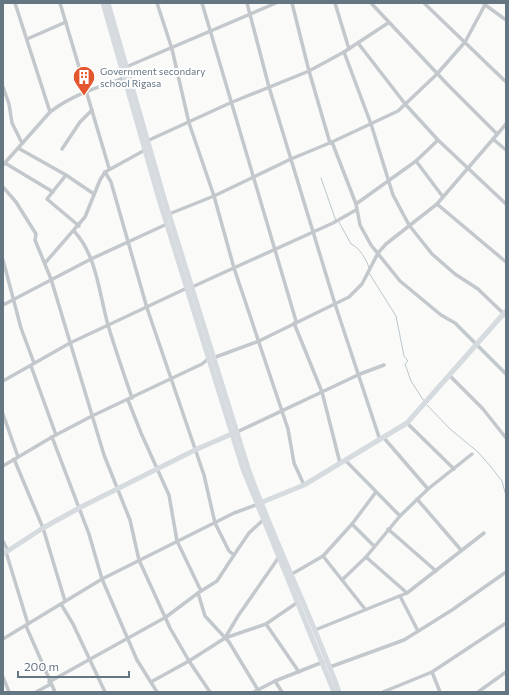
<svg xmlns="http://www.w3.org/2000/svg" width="509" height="695" font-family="Commissioner,sans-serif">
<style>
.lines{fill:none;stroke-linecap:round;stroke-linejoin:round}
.stream{stroke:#bbc7cb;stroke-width:1}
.street{stroke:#c3c8cc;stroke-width:3.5}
.secondary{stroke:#d6dbdf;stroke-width:5}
.labels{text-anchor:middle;stroke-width:4;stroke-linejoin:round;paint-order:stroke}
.poi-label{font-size:10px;fill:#657683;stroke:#fff;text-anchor:start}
</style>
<rect width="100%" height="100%" fill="#fafaf8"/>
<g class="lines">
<g class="stream">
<path d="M321 178 336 221"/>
<path d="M339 222 351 244C359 247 367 260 369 268"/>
<path d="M369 273 396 316 404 356 408 361 405 364 411 381 424 401"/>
<path d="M427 405 450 429 478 452 491 467 502 481 506 496"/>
</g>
<g class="street">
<path d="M15 3 50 112"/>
<path d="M60 3 109 168"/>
<path d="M157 3 172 49 189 123 214 196 234 268 288 429 294 463 304 485"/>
<path d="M202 3 296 321"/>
<path d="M247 3 269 87 335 304 380 440"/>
<path d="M292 3 309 71 330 143"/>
<path d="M335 3 349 49"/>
<path d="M371 3 448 85 497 134"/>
<path d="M424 3 506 82"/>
<path d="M484 4 506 20"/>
<path d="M27 39 66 22"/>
<path d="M358 43 406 105 438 140 506 204"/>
<path d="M344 52 371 124 393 195 409 225 432 254 455 274 478 289 506 316"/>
<path d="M126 67 276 3"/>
<path d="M3 87 9 104 12 123 22 143"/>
<path d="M493 139 506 150"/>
<path d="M147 141 230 103 309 71 344 52 388 23"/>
<path d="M332 142 356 204 360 225 371 245 400 281 441 315 455 323 506 374"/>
<path d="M18 148 66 175 94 194"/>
<path d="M62 149 80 122 92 110"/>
<path d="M416 161 443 197"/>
<path d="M5 163 53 192"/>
<path d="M3 165 50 112C72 95 98 87 124 78"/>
<path d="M66 175 47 199 79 226"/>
<path d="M3 187 16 202 36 234 35 240 51 279 104 455 130 520 139 560 170 628 189 661 210 692"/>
<path d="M356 204 416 161 438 140"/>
<path d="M437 204 506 262"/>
<path d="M169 214 214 196 291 159 332 142 398 111 437 74 465 42 486 3"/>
<path d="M74 231C97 256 99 293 108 325 115 349 124 374 132 398"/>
<path d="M3 260 21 328 34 363"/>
<path d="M45 263 85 217 100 180 105 172 145 150"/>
<path d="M192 287 333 223 356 210"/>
<path d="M3 305 91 259 167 224"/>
<path d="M294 323 322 392 340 463"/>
<path d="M213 358 259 341 349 297 362 284 378 253 386 244 437 204 506 124"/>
<path d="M31 366 56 435"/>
<path d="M449 375 483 409 506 438"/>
<path d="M3 381 70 343 187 288"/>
<path d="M128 400 141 433 169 495 177 541 201 591"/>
<path d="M3 414 18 457"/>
<path d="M407 423 454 469"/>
<path d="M237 432 360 374 384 365"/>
<path d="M52 437 89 534 102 579 127 637 137 660 157 692"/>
<path d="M384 438 428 489"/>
<path d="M14 459 43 528 65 601"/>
<path d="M346 461 400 516"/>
<path d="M3 466 52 437 92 416 202 364 208 359"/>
<path d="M417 499 461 550"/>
<path d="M352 524 374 546"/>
<path d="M388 529 436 571"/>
<path d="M3 541 8 551"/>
<path d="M6 552 28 624"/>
<path d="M234 555 249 533 263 520"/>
<path d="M323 556 365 609"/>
<path d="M366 557 407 593"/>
<path d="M292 574 323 556 352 524 376 492"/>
<path d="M342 580 366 557 400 516 428 489 472 454"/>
<path d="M198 593 205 616 229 642 258 690"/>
<path d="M400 596 418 631"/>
<path d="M61 604 73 624 105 692"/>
<path d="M266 624 299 672"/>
<path d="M26 626 55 692"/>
<path d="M315 630 407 593 484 533"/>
<path d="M225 638 238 616 279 557"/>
<path d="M3 639 102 579 234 513 256 505"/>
<path d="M330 667 404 640 452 610 506 572"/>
<path d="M432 672 440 692"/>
<path d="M3 677 9 692"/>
<path d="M275 681 282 692"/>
<path d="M49 682 166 617 198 593 217 581 234 555 229 551 215 523 204 475 147 308 111 182 105 172"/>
<path d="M151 682 189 661 225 638 266 624 298 602"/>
<path d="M36 692 51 684"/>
<path d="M254 692 275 681 323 662"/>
<path d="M383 692 432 672 506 623"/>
<path d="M478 692 506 672"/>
</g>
<g class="secondary">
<path d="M103 3 159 199 243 469 334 692"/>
<path d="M108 3 164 198 248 468C275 544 312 616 339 692"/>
<path d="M260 503 304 485 407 423 506 311"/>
<path d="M3 554 43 528 79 508 195 450 234 433"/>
</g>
</g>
<defs>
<g id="building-pin" transform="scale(1.15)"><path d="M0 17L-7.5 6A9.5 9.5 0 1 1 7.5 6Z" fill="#e4572e" stroke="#fff"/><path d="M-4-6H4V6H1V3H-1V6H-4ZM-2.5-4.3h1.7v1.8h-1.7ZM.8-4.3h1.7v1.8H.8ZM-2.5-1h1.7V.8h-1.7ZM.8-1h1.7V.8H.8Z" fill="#fff"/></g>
</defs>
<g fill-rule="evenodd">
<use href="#building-pin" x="84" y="77"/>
</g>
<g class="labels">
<g class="poi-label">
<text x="100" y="75">Government secondary<tspan x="100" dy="12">school Rigasa</tspan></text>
</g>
</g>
<rect width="509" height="695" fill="none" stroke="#657683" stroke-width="8"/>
<path d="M18 671v6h111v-6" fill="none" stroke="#657683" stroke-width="2"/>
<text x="24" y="671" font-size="12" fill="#657683" stroke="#ffffff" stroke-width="3" paint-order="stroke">200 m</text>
</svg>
